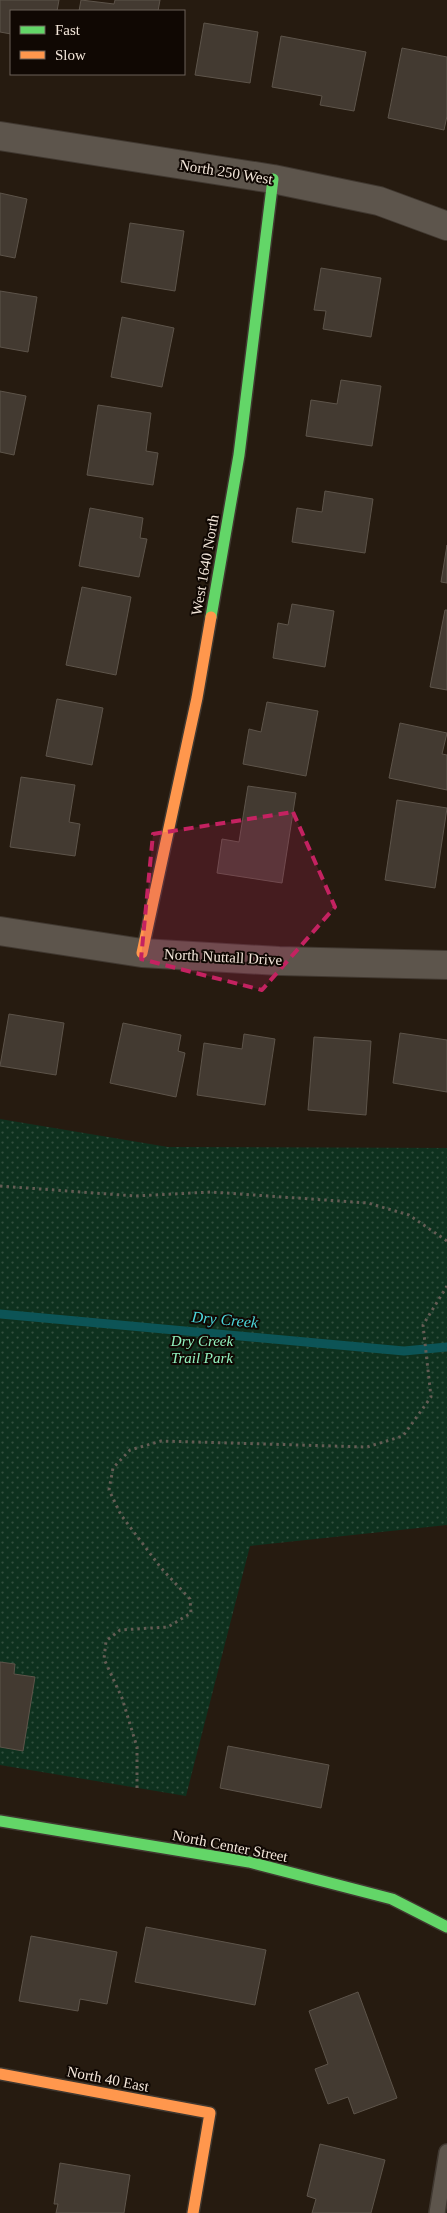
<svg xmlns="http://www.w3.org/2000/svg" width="447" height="2213" font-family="Georgia,serif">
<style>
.park{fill:url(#park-dots)}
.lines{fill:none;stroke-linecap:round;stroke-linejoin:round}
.stream{stroke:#0c5456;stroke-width:9}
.building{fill:#433a31;stroke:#5d544a}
.lane-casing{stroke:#403830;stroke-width:18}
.street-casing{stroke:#403830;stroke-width:30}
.fast-casing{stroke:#403830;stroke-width:14}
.slow-casing{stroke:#403830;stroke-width:14}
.path{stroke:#645c54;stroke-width:3;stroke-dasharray:2.5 4;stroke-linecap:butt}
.lane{stroke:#5d554c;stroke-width:15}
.street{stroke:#5d554c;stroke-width:28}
.fast{stroke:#63d668;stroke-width:11}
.slow{stroke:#ff974d;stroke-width:11}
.marked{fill:#c42261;fill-opacity:0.2;stroke:#c42261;stroke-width:4;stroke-dasharray:10 6;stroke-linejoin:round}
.labels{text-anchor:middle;stroke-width:4;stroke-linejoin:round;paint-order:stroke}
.street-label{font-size:15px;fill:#f4e7db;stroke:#100803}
.park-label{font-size:15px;font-style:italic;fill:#93f3bf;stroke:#100803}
.water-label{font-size:16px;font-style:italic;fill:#4bd6db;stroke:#100803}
</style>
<defs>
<pattern id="park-dots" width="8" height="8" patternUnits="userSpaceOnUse" patternTransform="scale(1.25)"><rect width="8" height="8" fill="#0e311e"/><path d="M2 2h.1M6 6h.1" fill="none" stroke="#324f3e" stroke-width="1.8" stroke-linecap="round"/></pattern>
</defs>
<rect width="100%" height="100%" fill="#261b10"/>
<path class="park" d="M0 1119 168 1147 447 1148V1525L250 1546 186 1796 0 1765Z"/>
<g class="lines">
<path class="stream" d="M0 1314 404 1351 447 1347"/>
</g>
<g class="building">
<path d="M0 0H59L57 11H11V34L0 32Z"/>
<path d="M81 0 114 4 115 0H160L158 11H79Z"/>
<path d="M204 23 258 32 250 83 195 75Z"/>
<path d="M281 36 366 52 354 111 320 105 322 96 272 87Z"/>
<path d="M402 48 447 57V116L444 130 388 118Z"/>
<path d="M0 193 27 199 15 258 0 255Z"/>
<path d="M130 223 184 231 175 291 121 282Z"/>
<path d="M321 268 381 278 371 337 323 329 326 311 314 310Z"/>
<path d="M0 291 37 297 28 352 0 347Z"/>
<path d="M122 317 174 328 162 387 111 377Z"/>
<path d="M341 380 381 386 372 446 306 436 311 400 337 404Z"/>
<path d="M0 391 26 396 14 455 0 452Z"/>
<path d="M98 405 151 413 146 451 158 453 153 485 87 475Z"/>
<path d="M325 491 373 499 365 553 292 542 297 508 322 512Z"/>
<path d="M90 508 143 518 140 538 147 539 139 577 79 566Z"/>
<path d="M447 545V583L441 582Z"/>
<path d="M82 587 131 597 116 675 66 665Z"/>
<path d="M292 604 334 611 325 667 273 658 278 623 288 625Z"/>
<path d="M445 610H447V690L430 687Z"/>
<path d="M57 699 103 708 92 765 46 756Z"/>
<path d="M267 702 318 711 306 776 243 764 249 729 261 732Z"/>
<path d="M400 723 447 733 442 754 447 755V790L389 778Z"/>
<path d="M21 777 75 785 69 822 80 824 75 856 10 847Z"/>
<path d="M248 786 296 793 282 883 217 873 222 839 239 842Z"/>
<path d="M397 800 447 808 435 888 385 880Z"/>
<path d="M9 1014 64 1023 56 1075 0 1066Z"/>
<path d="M123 1023 181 1035 178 1051 185 1053 176 1097 110 1083Z"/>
<path d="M400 1033 447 1040V1092L393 1083Z"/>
<path d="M244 1034 275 1039 265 1105 197 1095 204 1043 242 1049Z"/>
<path d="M314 1037 371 1041 366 1115 308 1110Z"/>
<path d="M0 1662 15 1664 14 1674 35 1677 23 1751 0 1747Z"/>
<path d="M228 1746 329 1765 321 1808 220 1788Z"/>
<path d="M146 1927 266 1950 255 2005 135 1982Z"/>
<path d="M31 1936 117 1952 107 2004 80 1999 78 2011 19 2001Z"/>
<path d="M358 1992 397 2098 354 2114 348 2097 328 2104 315 2069 328 2064 309 2011Z"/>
<path d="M320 2144 385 2160 371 2213H312L316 2199 307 2196Z"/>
<path d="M60 2163 130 2175 124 2213H56L58 2204H54Z"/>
</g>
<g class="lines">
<g class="lane-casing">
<path id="lane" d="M437 2213 447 2152"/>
</g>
<g class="street-casing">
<g id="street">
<path d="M0 136 273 179 379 201 447 226"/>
<path d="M0 931 142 953 279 961 447 965"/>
</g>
</g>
<g class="fast-casing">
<g id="fast">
<path d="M211 617 239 455 273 179"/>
<path d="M0 1821 249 1862 392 1899 447 1927"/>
</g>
</g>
<g class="slow-casing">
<g id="slow">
<path d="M142 953 197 698 211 617"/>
<path d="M0 2074 210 2113 193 2213"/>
</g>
</g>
<g class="path">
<path d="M0 1186 135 1196 211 1192 368 1203 409 1215 447 1241"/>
<path d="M137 1788V1747L122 1698 104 1659 106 1641 120 1630 168 1627 191 1613 190 1599 161 1568 121 1515 109 1490 113 1468 130 1450 161 1441 367 1447 403 1436 431 1397 423 1325 447 1286"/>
</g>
<use href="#lane" class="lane"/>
<use href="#street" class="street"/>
<use href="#fast" class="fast"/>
<use href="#slow" class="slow"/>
</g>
<path class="marked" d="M293 812 335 907 262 990 141 959 153 834Z"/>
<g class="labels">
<g class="street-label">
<text transform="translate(226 172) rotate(9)" y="5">North 250 West</text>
<text transform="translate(205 565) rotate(-80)" y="5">West 1640 North</text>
<text transform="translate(223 957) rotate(3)" y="5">North Nuttall Drive</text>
<text transform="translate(230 1846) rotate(11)" y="5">North Center Street</text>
<text transform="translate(108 2079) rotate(11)" y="5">North 40 East</text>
</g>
<g class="park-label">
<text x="202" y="1346">Dry Creek<tspan x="202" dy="17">Trail Park</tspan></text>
</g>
<g class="water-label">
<text transform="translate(225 1319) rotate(5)" y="6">Dry Creek</text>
</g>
</g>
<rect x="10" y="10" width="175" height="65" fill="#100803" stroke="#6b6159"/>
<rect x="20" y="26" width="25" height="8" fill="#63d668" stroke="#6b6159"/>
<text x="55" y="35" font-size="15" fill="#f4e7db">Fast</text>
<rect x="20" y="51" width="25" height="8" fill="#ff974d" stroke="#6b6159"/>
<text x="55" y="60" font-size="15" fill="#f4e7db">Slow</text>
</svg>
